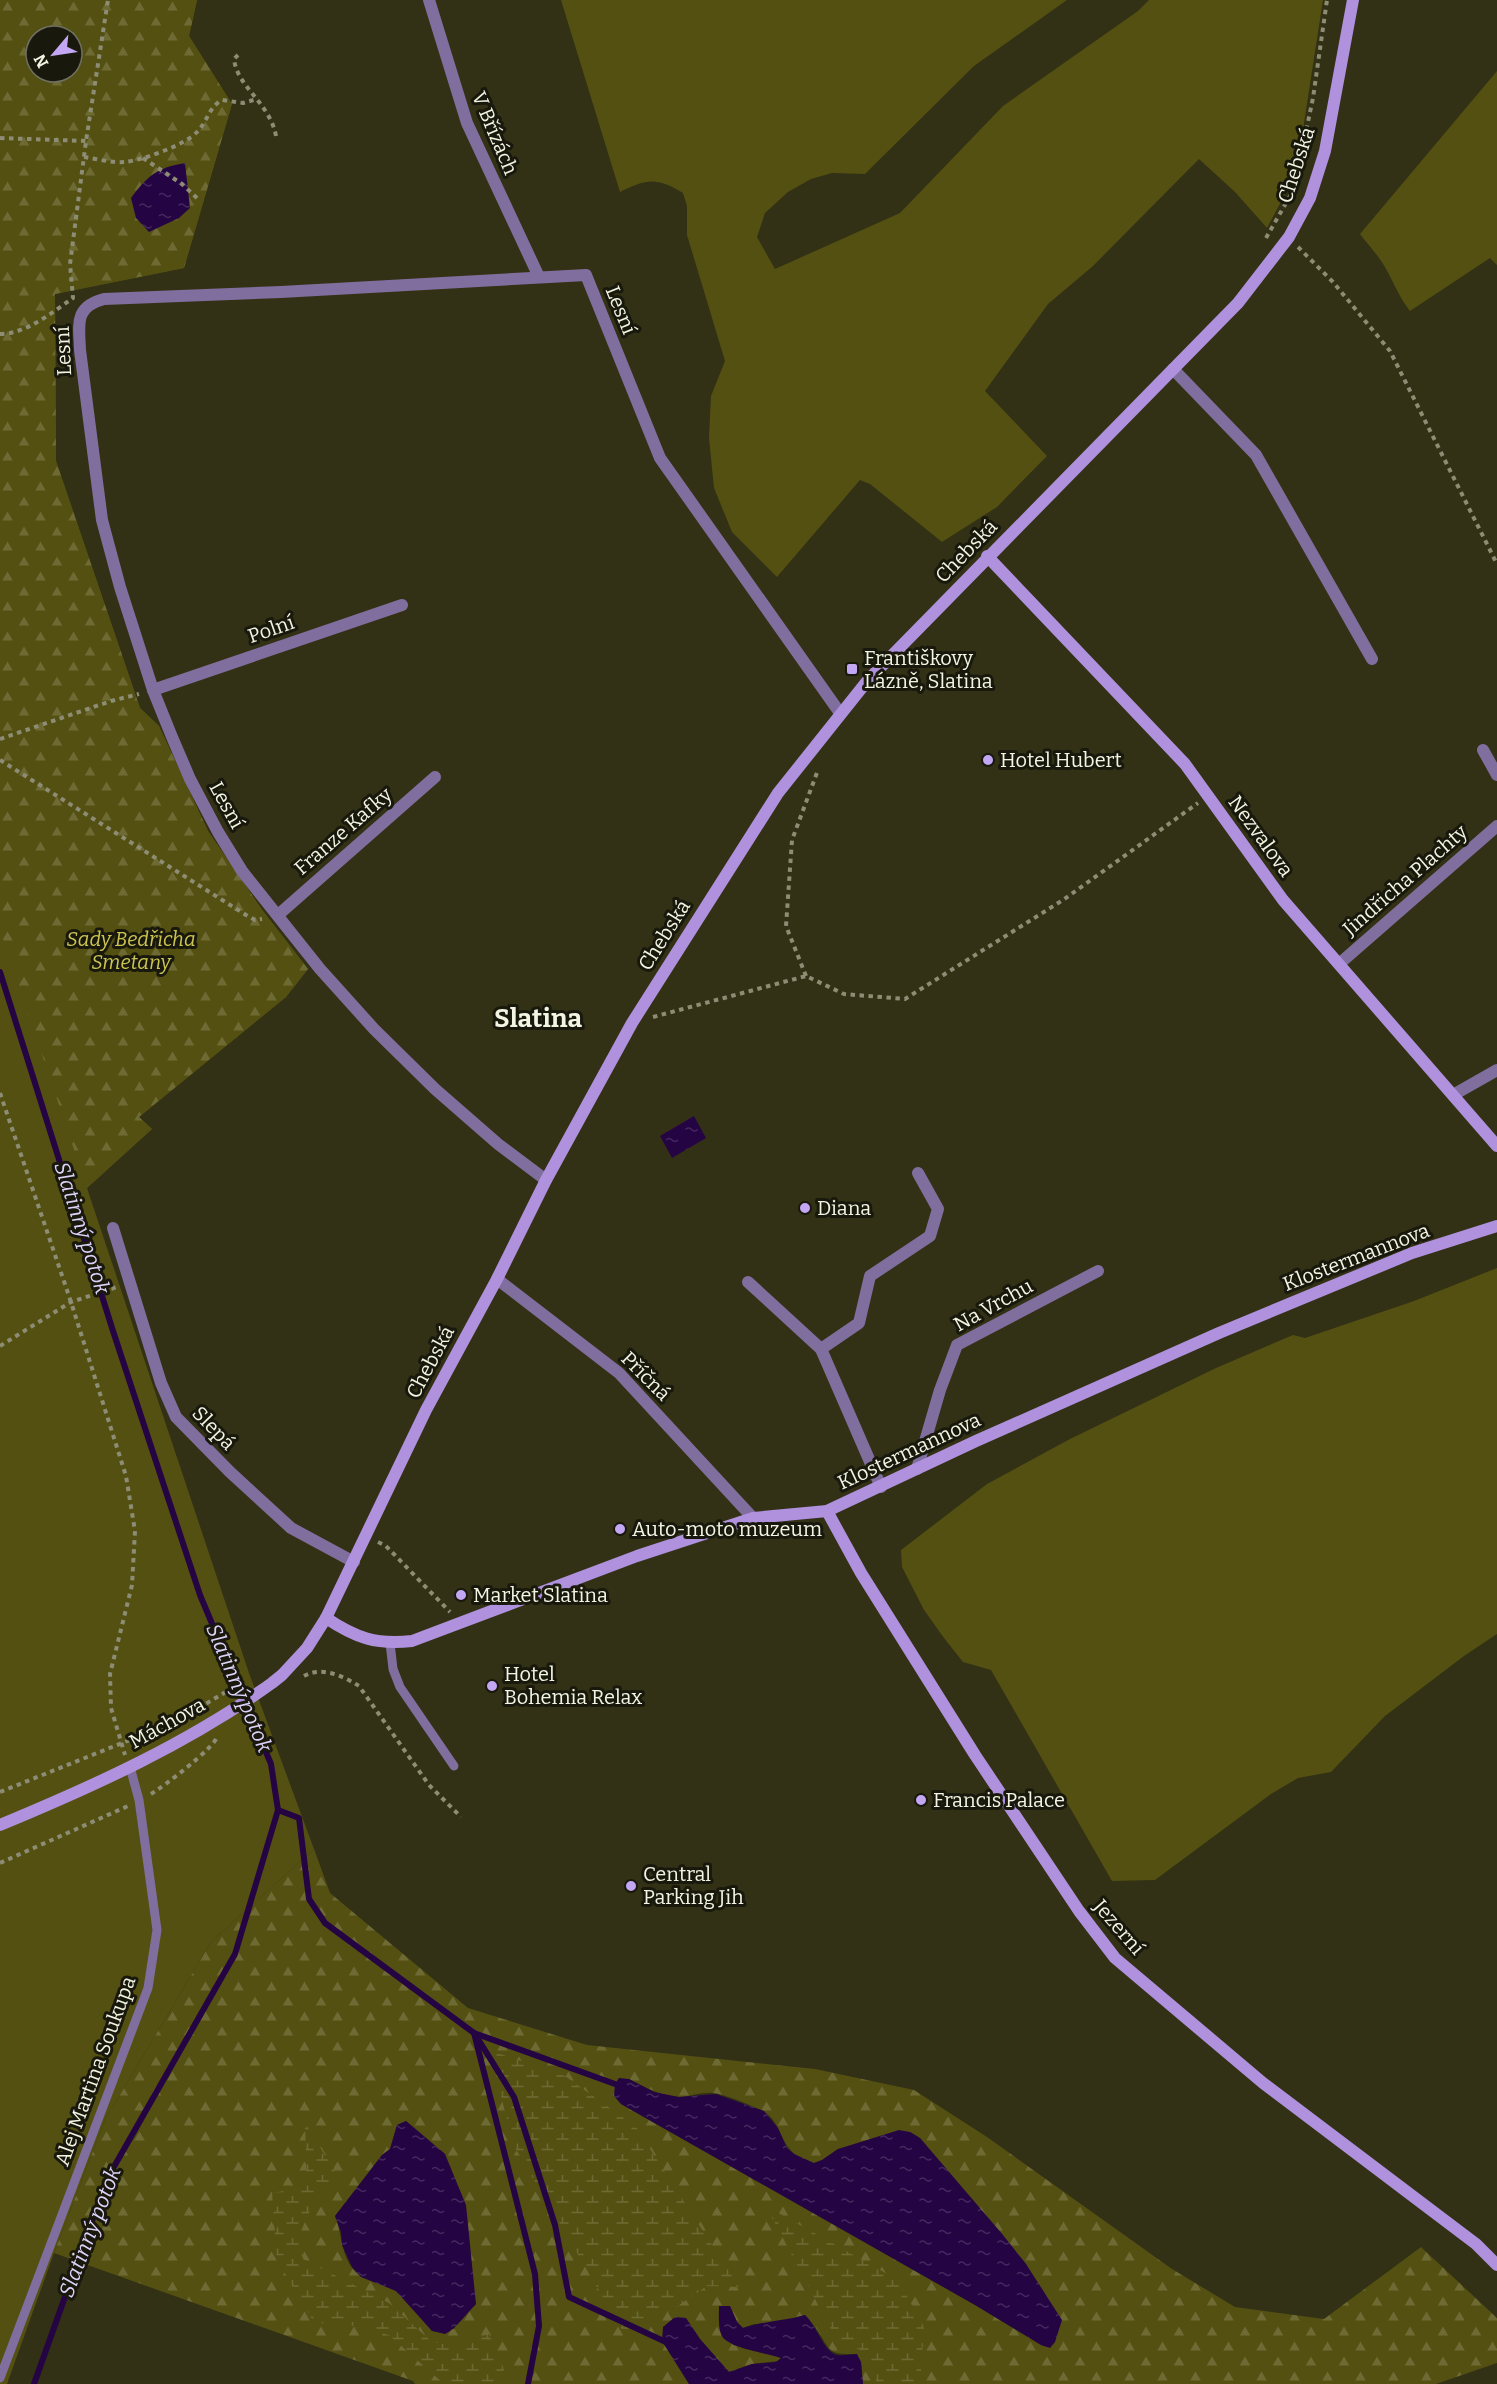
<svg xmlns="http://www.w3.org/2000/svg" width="1497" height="2384" font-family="Bitter,serif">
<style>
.green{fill:#545012;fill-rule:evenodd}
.forest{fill:url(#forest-firs);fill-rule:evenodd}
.wetland{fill:url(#wetland-marsh)}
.water{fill:url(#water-ripples)}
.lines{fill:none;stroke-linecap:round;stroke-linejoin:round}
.stream{stroke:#250443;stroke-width:6}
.path{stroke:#8d8c75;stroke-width:4;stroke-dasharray:4.5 4.5;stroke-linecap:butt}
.lane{stroke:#806e9e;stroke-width:9}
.street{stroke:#806e9e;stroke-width:12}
.secondary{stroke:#af91de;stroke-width:12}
.poi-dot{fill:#c3a7f2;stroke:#18180c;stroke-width:2}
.labels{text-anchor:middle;stroke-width:6;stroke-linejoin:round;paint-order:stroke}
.street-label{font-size:20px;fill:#f4f4e3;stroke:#18180c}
.poi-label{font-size:20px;fill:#f4f4e3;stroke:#18180c;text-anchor:start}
.park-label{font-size:20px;font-style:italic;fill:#ccc551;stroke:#18180c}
.water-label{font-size:21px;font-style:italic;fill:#dfd2f9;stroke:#18180c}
.district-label{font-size:26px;font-weight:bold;fill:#f4f4e3;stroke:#18180c}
</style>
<defs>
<pattern id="forest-firs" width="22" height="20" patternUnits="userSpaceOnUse" patternTransform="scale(1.5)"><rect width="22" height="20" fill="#545012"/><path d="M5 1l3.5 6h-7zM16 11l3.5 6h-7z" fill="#6d6a34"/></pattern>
<pattern id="wetland-marsh" width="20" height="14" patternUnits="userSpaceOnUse" patternTransform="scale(1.5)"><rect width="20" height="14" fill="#545012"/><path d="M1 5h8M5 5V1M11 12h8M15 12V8" fill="none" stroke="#6d6a34"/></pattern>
<pattern id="water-ripples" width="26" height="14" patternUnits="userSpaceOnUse" patternTransform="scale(1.5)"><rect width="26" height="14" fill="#250443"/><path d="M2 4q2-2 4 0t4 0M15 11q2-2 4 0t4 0" fill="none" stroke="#45295e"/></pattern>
</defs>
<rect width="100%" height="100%" fill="#323015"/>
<g class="green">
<path d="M0 0H197L189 36 232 104 184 268 55 294 56 461 140 708 159 726 208 831 263 911 308 969 286 997 139 1117 152 1129 87 1188 249 1673 314 1849 211 1942 105 2120 54 2253 7 2384H0ZM36 36H72V72H36Z"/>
<path d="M561 0H1067L974 66 865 174 832 173 811 179 788 192 765 213 757 237 775 269 900 213 1003 106 1138 11 1149 0H1323L1302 136 1291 183 1267 228 1235 192 1199 159 1093 266 1048 304 985 391 1047 456 997 507 942 542 870 484 860 480 777 577 732 532 714 488 709 438 711 396 725 361 687 235V206L683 193C656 177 647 179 620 192Z"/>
<path d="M1497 71V265L1490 258 1410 311C1399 297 1395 285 1386 269 1379 256 1369 246 1360 234Z"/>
<path d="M1497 1268V1634L1464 1656 1385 1716 1331 1772 1298 1778 1271 1794 1155 1880 1112 1881 991 1670 963 1662 944 1638 924 1610 902 1567 901 1550 987 1484 1070 1439 1216 1368 1293 1335 1305 1338 1414 1301Z"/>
</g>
<g class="forest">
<path d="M0 0H197L189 36 232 104 184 268 55 294 56 461 140 708 159 726 208 831 263 911 308 969 286 997 139 1117 152 1129 87 1188 0 930ZM36 36H72V72H36Z"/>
<path d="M314 1849 330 1893 468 2008 587 2045 815 2069 914 2090 987 2137 1172 2269 1235 2307 1324 2319 1421 2247 1497 2318V2363L1436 2384H863L861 2362 854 2354C828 2355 830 2350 818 2331 814 2325 809 2320 805 2315L775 2323 754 2324 743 2328 737 2322 730 2306 733 2345 781 2358 778 2361 752 2364 729 2372 700 2339 686 2318 662 2341 689 2384H415L413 2381 54 2253 105 2120 211 1942ZM629 2079C645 2087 662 2097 681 2097 691 2096 702 2092 713 2093 728 2095 747 2104 761 2110 787 2123 775 2153 814 2163L822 2160 838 2149 910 2132 920 2138 1026 2264 1050 2348 1041 2345 975 2305 621 2104 614 2096ZM406 2121 445 2154 476 2304 458 2322 454 2329 432 2331C421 2318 408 2300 394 2290 380 2281 363 2282 353 2269 341 2254 342 2234 335 2216L382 2155 390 2149 397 2125Z"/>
</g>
<g class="wetland">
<path d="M489 2050 565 2076 636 2127 739 2287 707 2286 672 2310 624 2333 514 2146Z"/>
<path d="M305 2123 339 2178 315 2199 298 2238 303 2259 389 2303 432 2342 455 2346 489 2334 510 2384H444L389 2335 345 2324 314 2323 277 2260 272 2193 307 2187Z"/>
<path d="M766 2206 898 2280 924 2327 920 2384H877L869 2354 836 2339Z"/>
</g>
<g class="water">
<path d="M185 163 190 208 179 218 149 232 136 218 131 198C148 175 157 168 185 163Z"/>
<path d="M694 1116 706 1138 672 1158 660 1136Z"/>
<path d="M619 2078 629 2079 654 2092 679 2097 716 2094 764 2111 778 2128 787 2148 794 2154 814 2163 822 2160 838 2149 899 2130 910 2132 920 2138 1003 2235 1026 2264 1062 2320 1055 2342 1050 2348 1041 2345 975 2305 621 2104 614 2096 615 2084Z"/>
<path d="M406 2121 445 2154 466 2205 476 2304C466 2314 457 2328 445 2334L432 2331 396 2291 361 2277 352 2267 342 2245 341 2232 335 2216 382 2155 390 2149 397 2125Z"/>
<path d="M719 2306H730L737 2322 743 2328C763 2321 785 2321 805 2315 817 2326 824 2352 837 2355 843 2356 851 2354 857 2354L861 2362 863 2384H689L662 2341 663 2327 675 2317 686 2318 700 2339 729 2372 752 2364 776 2362 781 2358C768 2353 725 2348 721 2334 718 2326 719 2314 719 2306Z"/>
</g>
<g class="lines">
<g class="stream">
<path d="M0 972 113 1331 200 1595 271 1764 278 1810 235 1954 107 2179 34 2384"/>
<path d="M278 1810 299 1818 309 1899 325 1923 474 2033 535 2274 539 2326 528 2384"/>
<path d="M474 2033 615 2084"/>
<path d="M478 2039 514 2097 555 2225 569 2297 668 2343"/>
</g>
<g class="path">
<path d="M238 55 234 59C237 87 270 103 276 136"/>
<path d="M0 138 86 141"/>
<path d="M84 157C97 159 112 163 125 162 143 160 185 145 197 132 208 121 208 108 222 100L243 103 257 99"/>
<path d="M143 158 182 184 198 199"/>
<path d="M1266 238 1294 189 1313 98 1327 0"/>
<path d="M1298 247 1333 282 1390 351 1497 564"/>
<path d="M0 334C26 334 53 312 73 298L70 264 86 141 108 0"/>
<path d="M0 739 111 701 139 694"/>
<path d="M0 760 246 915 255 920 262 919"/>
<path d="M806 976 786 926 792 840 818 770"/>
<path d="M653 1017 806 976 844 994 905 999 1063 900 1198 803"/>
<path d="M0 1093 71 1302 126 1476 135 1531 132 1585 110 1674 111 1708 125 1755"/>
<path d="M0 1346 71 1302 117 1287"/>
<path d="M378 1542 386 1546 450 1612"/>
<path d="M304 1676C322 1666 343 1676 359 1686L429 1785 461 1817"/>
<path d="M0 1792 177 1721 234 1687"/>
<path d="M151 1794C163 1787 214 1748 217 1737"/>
<path d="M0 1863 128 1806"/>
</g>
<g class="lane">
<path d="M390 1643 393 1669 400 1687 454 1766"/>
<path d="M0 2378 148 1988 157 1930 139 1800 130 1767"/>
</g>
<g class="street">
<path d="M429 0 467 123 539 277"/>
<path d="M1173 369 1256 455 1372 659"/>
<path d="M153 690 402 605"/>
<path d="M1483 750 1497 775"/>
<path d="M278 915 435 777"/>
<path d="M1339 964 1497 826"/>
<path d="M1453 1095 1497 1070"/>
<path d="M546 1180 498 1144 435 1089 374 1029 320 969 242 871 218 832 190 779 172 737 153 690 120 587 102 520 80 350C79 324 74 307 104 299L281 292 586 275 660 458 840 713"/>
<path d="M113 1228 161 1383 176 1417 230 1472 291 1528 354 1562"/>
<path d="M497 1279 619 1373 753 1518"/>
<path d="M748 1282 821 1349"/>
<path d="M917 1469 940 1390 957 1345 1098 1271"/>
<path d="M881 1487 821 1349 859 1323 870 1276 930 1236 938 1209 918 1173"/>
</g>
<g class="secondary">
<path d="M987 556 1185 764 1283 900 1497 1146"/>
<path d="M827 1511 861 1573 975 1755 1079 1911 1115 1958 1263 2083 1476 2244 1497 2265"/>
<path d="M326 1618C356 1638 376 1645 412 1641L637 1556 753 1518 827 1511 976 1441 1219 1333 1412 1253 1497 1226"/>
<path d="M0 1825C94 1786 189 1743 272 1683L282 1675 307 1648 326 1618 426 1410 497 1279 546 1180 632 1023 778 793 868 680 1238 303 1289 237 1310 198 1325 151 1353 0"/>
</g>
</g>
<g class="poi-dot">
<rect x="846" y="663" width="12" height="12" rx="3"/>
<circle cx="988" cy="760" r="6"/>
<circle cx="805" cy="1208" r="6"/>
<circle cx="620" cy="1529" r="6"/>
<circle cx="461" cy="1595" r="6"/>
<circle cx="492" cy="1686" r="6"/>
<circle cx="921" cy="1800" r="6"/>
<circle cx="631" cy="1886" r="6"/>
</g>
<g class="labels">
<g class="street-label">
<text transform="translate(495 133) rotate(67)" y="7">V Břízách</text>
<text transform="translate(1296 165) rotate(-72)" y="7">Chebská</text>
<text transform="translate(621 310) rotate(68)" y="7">Lesní</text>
<text transform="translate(63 351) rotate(-93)" y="7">Lesní</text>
<text transform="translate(966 551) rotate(-46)" y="7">Chebská</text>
<text transform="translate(271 629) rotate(-19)" y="7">Polní</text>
<text transform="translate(227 805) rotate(61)" y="7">Lesní</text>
<text transform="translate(343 831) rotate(-41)" y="7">Franze Kafky</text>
<text transform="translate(1261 836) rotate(54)" y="7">Nezvalova</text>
<text transform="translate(1405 880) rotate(-41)" y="7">Jindřicha Plachty</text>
<text transform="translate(664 935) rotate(-58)" y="7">Chebská</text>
<text transform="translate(1356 1257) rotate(-21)" y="7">Klostermannova</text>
<text transform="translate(993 1305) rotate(-29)" y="7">Na Vrchu</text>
<text transform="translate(430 1362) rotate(-62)" y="7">Chebská</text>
<text transform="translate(646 1376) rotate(45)" y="7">Příčná</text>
<text transform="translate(214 1428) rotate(46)" y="7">Slepá</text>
<text transform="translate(909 1451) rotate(-25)" y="7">Klostermannova</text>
<text transform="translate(167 1723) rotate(-29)" y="7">Máchova</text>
<text transform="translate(1119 1927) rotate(49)" y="7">Jezerní</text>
<text transform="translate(95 2071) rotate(-70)" y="7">Alej Martina Soukupa</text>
</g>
<g class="poi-label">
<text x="864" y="665">Františkovy<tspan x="864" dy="23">Lázně, Slatina</tspan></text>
<text x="1000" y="767">Hotel Hubert</text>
<text x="817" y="1215">Diana</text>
<text x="632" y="1536">Auto-moto muzeum</text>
<text x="473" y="1602">Market Slatina</text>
<text x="504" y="1681">Hotel<tspan x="504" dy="23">Bohemia Relax</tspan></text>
<text x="933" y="1807">Francis Palace</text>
<text x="643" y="1881">Central<tspan x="643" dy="23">Parking Jih</tspan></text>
</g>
<g class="park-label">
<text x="131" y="946">Sady Bedřicha<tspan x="131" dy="23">Smetany</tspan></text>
</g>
<g class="water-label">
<text transform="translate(82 1228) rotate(72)" y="7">Slatinný potok</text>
<text transform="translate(239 1688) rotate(67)" y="7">Slatinný potok</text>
<text transform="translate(90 2232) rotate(-69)" y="7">Slatinný potok</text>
</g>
<g class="district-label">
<text x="538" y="1027">Slatina</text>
</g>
</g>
<g transform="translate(54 54) rotate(241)"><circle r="28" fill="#18180c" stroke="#707062" stroke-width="1.5"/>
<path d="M0-4.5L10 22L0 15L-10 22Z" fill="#c3a7f2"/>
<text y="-9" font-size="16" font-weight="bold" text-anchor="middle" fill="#f4f4e3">N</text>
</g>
</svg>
